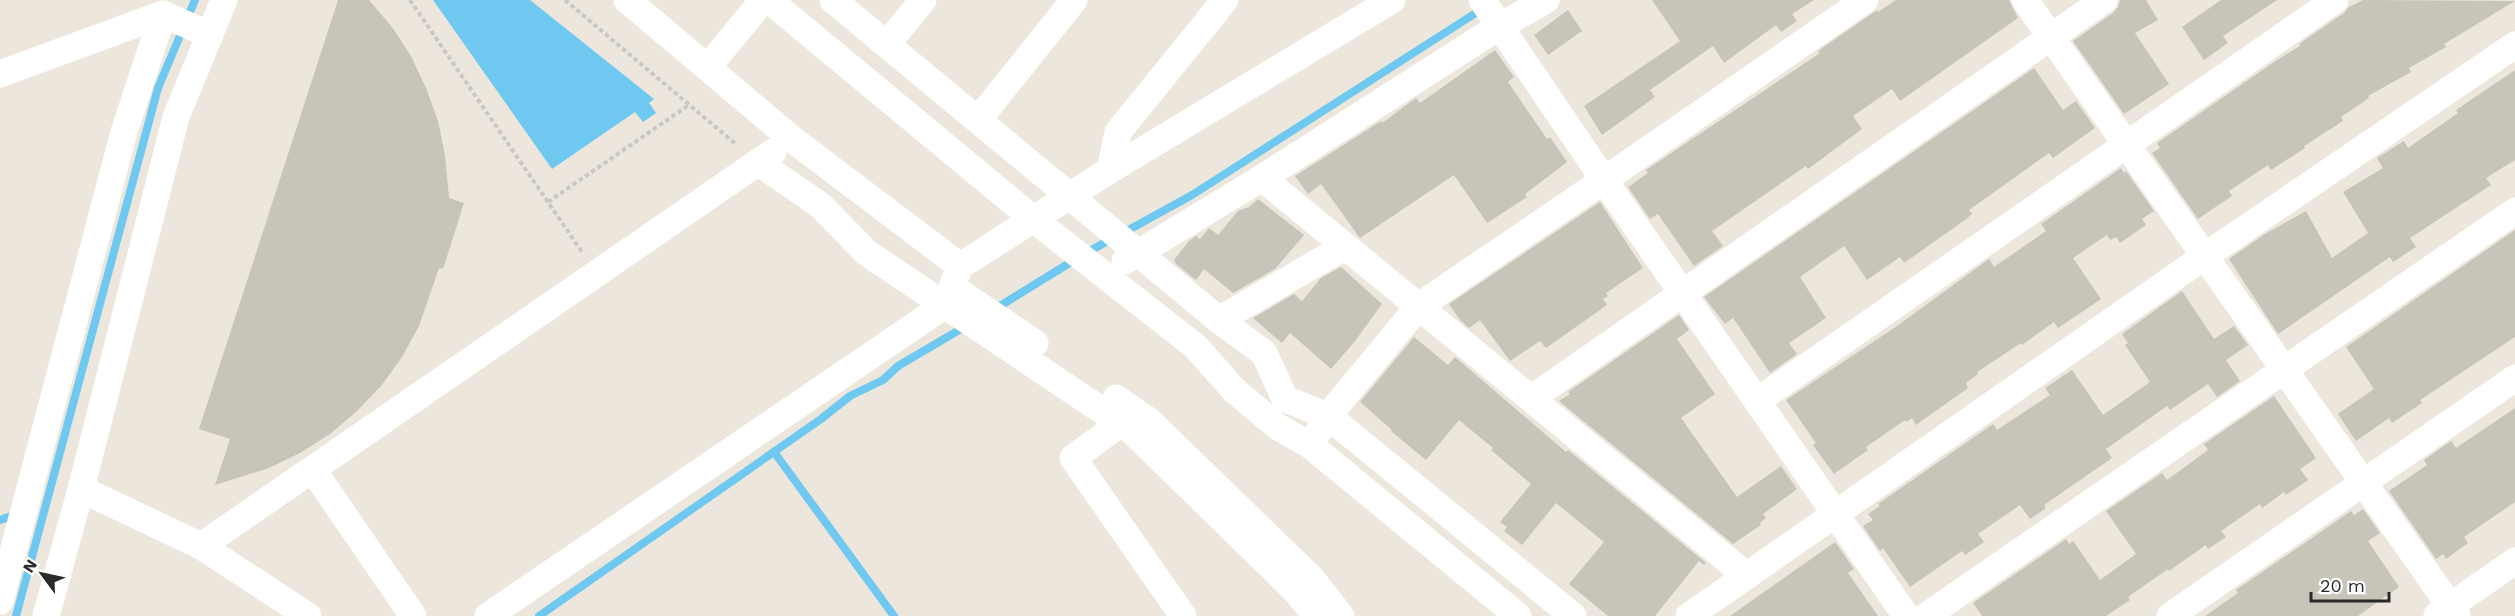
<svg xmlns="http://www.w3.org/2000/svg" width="2515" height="616" font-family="'Work Sans',sans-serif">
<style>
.water{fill:#6ec8ef}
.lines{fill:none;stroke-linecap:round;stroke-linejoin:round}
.stream{stroke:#6ec8ef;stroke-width:8}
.building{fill:#c7c4ba}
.path{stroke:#c8c8c8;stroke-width:4;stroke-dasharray:4.5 3;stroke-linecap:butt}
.minor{stroke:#fff;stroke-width:27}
</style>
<rect width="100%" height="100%" fill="#ece6dc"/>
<path class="water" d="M433 0H530L654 99 649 103 656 113 643 122 635 112 552 169Z"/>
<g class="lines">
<g class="stream">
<path d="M1123 233 1192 195 1482 9"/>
<path d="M1086 253 1113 238"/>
<path d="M995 309 1076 259"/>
<path d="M774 452 894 616"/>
<path d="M0 520 17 514"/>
<path d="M16 616 158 88 195 0"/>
<path d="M539 616 821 419 850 396 883 380 898 366 966 326"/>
</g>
</g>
<g class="building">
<path d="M338 0H369L392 27 411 56 426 88 438 121 445 155 449 198 464 203 443 269 439 268 419 326 402 357 381 386 357 411 330 434 300 453 269 468 215 485 230 439 199 429Z"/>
<path d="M1652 0H1814L1792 14 1797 21 1781 32 1776 25 1724 63 1713 46 1650 90 1655 97 1602 135 1584 106 1680 41Z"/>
<path d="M1896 0H2009L2018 18 1900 101 1892 89 1853 116 1862 129 1808 169 1806 166 1712 231 1723 246 1694 266 1658 214 1650 219 1628 187 1648 173 1646 170 1820 53 1818 51 1877 10 1878 12Z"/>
<path d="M2120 0H2146L2158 20 2135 33 2169 84 2124 114 2073 41 2113 13 2118 7Z"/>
<path d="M2221 0H2277L2223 36 2228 43 2204 60 2182 27Z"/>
<path d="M2363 0 2515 1 2444 44 2446 47 2409 68 2411 72 2368 96 2369 98 2341 117 2343 121 2304 146 2305 148 2271 170 2268 165 2229 191 2232 196 2198 219 2152 153 2160 148 2157 143 2277 60 2300 46 2299 44 2344 13 2349 7Z"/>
<path d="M1568 10 1582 31 1548 55 1534 35Z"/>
<path d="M1495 50 1514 77 1508 82 1547 139 1550 137 1567 162 1525 194 1527 197 1487 223 1454 175 1360 238 1321 184 1308 194 1295 176 1381 121 1382 123 1416 98 1420 103Z"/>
<path d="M2034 68 2063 110 2076 101 2095 128 2053 158 2049 153 1969 210 1972 214 1965 220 1904 263 1900 257 1867 280 1844 246 1800 277 1826 318 1789 343 1797 354 1770 373 1733 318 1725 324 1704 297Z"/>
<path d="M2515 70V160L2486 178 2491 185 2410 238 2416 247 2393 262 2390 257 2278 334 2229 259 2265 234 2306 211 2332 258 2368 233 2343 192 2383 168 2377 158 2404 141 2408 148 2458 113 2456 110Z"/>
<path d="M2121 168 2124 173 2126 171 2154 211 2142 219 2146 225 2120 243 2116 237 2110 240 2107 235 2073 258 2101 299 2058 328 2054 322 2022 345 2021 343 1977 372 1978 374 1966 383 1968 388 1916 425 1912 418 1906 422 1905 420 1866 447 1868 450 1834 474 1813 445 1816 443 1786 400 1897 326 1989 259 1994 267 2046 231 2041 224Z"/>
<path d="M1258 199 1304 235 1275 269 1233 293 1204 269 1196 280 1176 264 1174 260 1189 241 1196 236 1200 239 1209 228 1218 235 1238 211 1249 207Z"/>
<path d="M1600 202 1643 268 1606 293 1608 296 1603 299 1607 305 1546 348 1540 341 1510 361 1480 320 1469 328 1460 320 1449 304Z"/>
<path d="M2515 230V337L2420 400 2422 403 2392 423 2389 418 2356 441 2338 414 2374 389 2346 347Z"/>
<path d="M1341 267 1382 304 1355 341 1331 369 1290 333 1282 343 1253 318 1294 294 1302 301 1321 278Z"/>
<path d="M2182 291 2214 339 2234 326 2248 345 2226 360 2240 381 2217 397 2208 384 2170 410 2167 406 2106 449 2112 458 2044 505 2046 508 2030 519 2020 505 1978 534 1984 542 1965 555 1962 551 1910 587 1883 548 1880 551 1863 526 1873 520 1868 514 1880 506 1878 504 1993 424 1997 430 2050 395 2045 388 2072 370 2103 415 2150 382 2125 345 2128 343 2122 334Z"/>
<path d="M1679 315 1689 330 1677 339 1715 394 1681 418 1737 497 1781 466 1797 489 1763 514 1766 518 1760 523 1761 525 1733 544 1559 401 1570 394 1568 392Z"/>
<path d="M1414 337 1448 365 1455 357 1566 452 1568 450 1706 563 1704 565 1699 561 1655 616H1608L1569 584 1604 542 1556 503 1522 545 1504 531 1507 527 1500 522 1531 484 1491 450 1493 448 1459 420 1426 460 1391 431 1392 430 1360 402Z"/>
<path d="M2274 396 2316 458 2300 469 2308 480 2286 495 2284 492 2262 508 2260 504 2221 531 2226 537 2208 549 2206 545 2169 571 2168 569 2128 597 2130 600 2106 616H1982L1973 603 2066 539 2069 544 2073 541 2100 580 2136 554 2106 511 2162 473 2167 480 2208 450 2204 444Z"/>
<path d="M2515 408V502L2464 537 2468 543 2446 559 2443 554 2436 559 2389 491 2427 465 2424 460 2451 441 2456 448Z"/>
<path d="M2363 509 2380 533 2368 541 2399 587 2358 616H2205L2238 593 2236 590 2351 511 2354 515Z"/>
<path d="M1835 542 1854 569 1848 573 1878 616H1730Z"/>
</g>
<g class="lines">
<g class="path">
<path d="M410 0 582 252"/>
<path d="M565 0 737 145"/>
<path d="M548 202 689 105"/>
</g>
<g class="minor">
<path d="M224 0 176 117 81 489 201 546 308 616"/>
<path d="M627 0 792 139 960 266 1110 170 1392 0"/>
<path d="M769 0 1033 219 1196 347 1234 390 1278 427 1310 445 1518 616"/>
<path d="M833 0 1219 320 1264 353 1285 399 1328 416 1573 616"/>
<path d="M1482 0 1604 180 1865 0"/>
<path d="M2025 0 2457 616"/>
<path d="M887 44 923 0"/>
<path d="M708 67 763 0"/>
<path d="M0 74 163 14 210 35"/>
<path d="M978 120 1074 0"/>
<path d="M759 163 820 205 867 253 1131 430 1295 590 1316 616"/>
<path d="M1110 170 1118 132 1225 0"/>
<path d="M1262 178 1747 576"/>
<path d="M1125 261 1262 178 1500 26 1546 0"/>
<path d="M952 287 1035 343"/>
<path d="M1219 320 1344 247"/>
<path d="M1116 398 1148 420 1312 579 1341 616"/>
<path d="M1532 398 2104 0"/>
<path d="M1757 401 2335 0"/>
<path d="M1121 423 1073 458 1183 616"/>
<path d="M1319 431 1328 416 1419 306 1604 180 1906 616"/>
<path d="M313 470 413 616"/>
<path d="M201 546 773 152"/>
<path d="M0 601 124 132 163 14"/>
<path d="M2437 615 2515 561"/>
<path d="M46 616 81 489"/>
<path d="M488 616 945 305 960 266"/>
<path d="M1689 616 2205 256 2515 45"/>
<path d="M1926 616 2515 211"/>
<path d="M2170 616 2515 378"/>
</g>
</g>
<g transform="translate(42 574) rotate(303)" stroke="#ffffff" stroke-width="4.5" paint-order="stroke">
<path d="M0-4.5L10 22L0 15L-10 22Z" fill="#2a2a2a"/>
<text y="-9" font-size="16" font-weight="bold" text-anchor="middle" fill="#2a2a2a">N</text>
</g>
<path d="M2311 592v9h78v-9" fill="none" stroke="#2a2a2a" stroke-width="3"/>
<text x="2320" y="592" font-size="18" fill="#2a2a2a" stroke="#ffffff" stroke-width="4.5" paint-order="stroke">20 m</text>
</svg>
